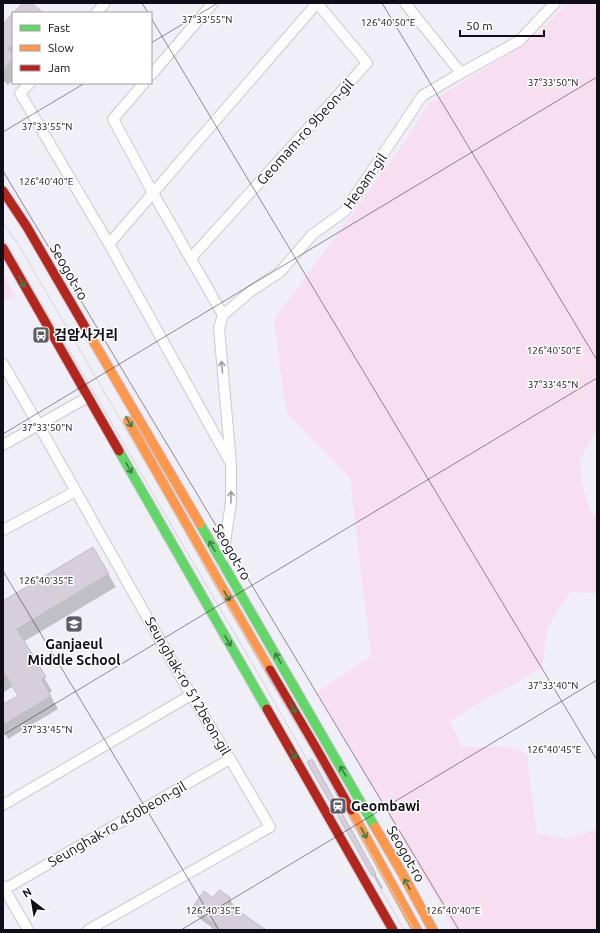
<svg xmlns="http://www.w3.org/2000/svg" width="600" height="933" font-family="Ubuntu,'Noto Sans KR',sans-serif">
<style>
.green{fill:#f8def1}
.shadow{fill:#0003}
.building{fill:#d6cedb;stroke:#c0bcc4}
.lines{fill:none;stroke-linecap:round;stroke-linejoin:round}
.street-casing{stroke:#cac8d2;stroke-width:12}
.fast-casing{stroke:#cac8d2;stroke-width:11}
.slow-casing{stroke:#cac8d2;stroke-width:11}
.jam-casing{stroke:#cac8d2;stroke-width:11}
.street{stroke:#fdfdfe;stroke-width:10}
.fast{stroke:#63d668;stroke-width:9}
.slow{stroke:#ff974d;stroke-width:9}
.jam{stroke:#b3261e;stroke-width:9}
.tram{stroke:#d4d4d6;stroke-width:1}
.oneway{stroke:#3d7c44}
.oneway2{stroke:#9e9da2}
.ticks{fill:none;stroke:#0f0d17;stroke-width:1;stroke-opacity:0.45}
.labels{text-anchor:middle;stroke-width:3;stroke-linejoin:round;paint-order:stroke}
.street-label{font-size:14px;fill:#0f0d17;stroke:#fff}
.poi-label{font-size:14px;font-weight:bold;fill:#0f0d17;stroke:#fff;text-anchor:start}
.ticks-label{font-size:10px;text-anchor:middle;fill:#0f0d17;stroke:#fff;stroke-width:3;stroke-linejoin:round;paint-order:stroke}
</style>
<rect width="100%" height="100%" fill="#f0eff8"/>
<g class="green">
<path d="M567 3H597V430L580 458 581 481 591 513 597 517V593L570 592 548 626 542 668 474 706 450 722 462 747H510L527 754 531 790 537 833 567 839 597 829V930H454L398 830 317 692 371 656 350 478 286 412 274 320 399 150 429 103 535 37Z"/>
<path d="M3 273 15 296 3 302Z"/>
</g>
<g class="shadow">
<path d="M13 15V80L8 85 3 80V26Z"/>
<path d="M93 549 116 587 23 642 52 691 49 693 58 709 8 739 3 730V706L19 696 13 686 3 693V602Z"/>
<path d="M308 762 319 773 383 888 381 889Z"/>
<path d="M213 899H230L236 909H235L265 930H215L199 918 193 908Z"/>
</g>
<g class="building">
<path d="M23 3H32L43 13H13Z"/>
<path d="M13 13V44L8 49 13 54V59L3 70V24Z"/>
<path d="M93 547 109 574 17 629 46 677 42 680 51 696 3 725V704L18 696 3 671V601Z"/>
<path d="M312 759 376 874 372 876 307 762Z"/>
<path d="M219 890 231 898 227 903 266 930H214L217 926 192 908 204 891 213 898Z"/>
</g>
<g class="lines">
<g class="street-casing">
<g id="street">
<path d="M405 3 461 73"/>
<path d="M96 13 105 3"/>
<path d="M151 75 213 3"/>
<path d="M30 83 20 93 109 244 229 460"/>
<path d="M144 83 113 119 153 193 223 315"/>
<path d="M109 244 317 3"/>
<path d="M191 258 367 63 317 3"/>
<path d="M3 364 38 424 191 695 230 759 270 827 88 930"/>
<path d="M3 445 88 397"/>
<path d="M3 530 76 491"/>
<path d="M222 563 231 502V464L219 328 223 315 251 291 280 272 312 235 345 211 422 96 461 73 519 41 555 3"/>
<path d="M3 805 191 695"/>
<path d="M3 886 28 930"/>
<path d="M3 890 230 759"/>
</g>
</g>
<g class="fast-casing">
<g id="fast">
<path d="M119 451 267 709"/>
<path d="M200 524 375 827"/>
</g>
</g>
<g class="slow-casing">
<g id="slow">
<path d="M85 327 200 524"/>
<path d="M128 421 219 582 270 670"/>
<path d="M351 810 417 930"/>
<path d="M375 827 402 873 433 930"/>
</g>
</g>
<g class="jam-casing">
<g id="jam">
<path d="M3 191 27 227 85 327"/>
<path d="M3 248 119 451"/>
<path d="M270 670 316 748 351 810"/>
<path d="M267 709 393 930"/>
</g>
</g>
<use href="#street" class="street"/>
<use href="#fast" class="fast"/>
<use href="#slow" class="slow"/>
<use href="#jam" class="jam"/>
<g class="tram">
<path d="M3 223 18 244 73 338 320 764 414 930"/>
<path d="M3 238 111 422 264 684 404 930"/>
</g>
</g>
<defs><path id="oneway-shaft" d="M-6 0H5M1.5-3L5.5 0L1.5 3" fill="none" stroke-width="1.6" stroke-linecap="round" stroke-linejoin="round"/></defs>
<g class="oneway">
<use href="#oneway-shaft" transform="translate(22 282) rotate(60)"/>
<use href="#oneway-shaft" transform="translate(129 422) rotate(61)"/>
<use href="#oneway-shaft" transform="translate(129 468) rotate(60)"/>
<use href="#oneway-shaft" transform="translate(212 546) rotate(-120)"/>
<use href="#oneway-shaft" transform="translate(227 596) rotate(59)"/>
<use href="#oneway-shaft" transform="translate(228 641) rotate(60)"/>
<use href="#oneway-shaft" transform="translate(278 658) rotate(-120)"/>
<use href="#oneway-shaft" transform="translate(293 708) rotate(60)"/>
<use href="#oneway-shaft" transform="translate(293 754) rotate(60)"/>
<use href="#oneway-shaft" transform="translate(343 771) rotate(-120)"/>
<use href="#oneway-shaft" transform="translate(364 833) rotate(61)"/>
<use href="#oneway-shaft" transform="translate(407 884) rotate(-119)"/>
</g>
<g class="oneway2">
<use href="#oneway-shaft" transform="translate(222 367) rotate(-95)"/>
<use href="#oneway-shaft" transform="translate(231 497) rotate(-89)"/>
</g>
<path class="ticks" d="M142 3 148 13M382 3 597 360M151 18 597 760M151 43 218 3M3 132 85 83M3 171 459 930M3 434 597 77M3 571 219 930M3 735 597 378M181 930 597 680"/>
<defs>
<g id="bus-square" transform="scale(0.9)"><rect x="-9" y="-9" width="18" height="18" rx="4" fill="#5e5c66" stroke="#fff"/><path d="M-5-6H5V4H4V6H2V4H-2V6H-4V4H-5ZM-3.5-4V0h7V-4ZM-3.5 1.2v1.5H-2V1.2ZM2 1.2v1.5H3.5V1.2Z" fill="#fff"/></g>
<g id="school-square" transform="scale(0.9)"><rect x="-9" y="-9" width="18" height="18" rx="4" fill="#5e5c66" stroke="#fff"/><path d="M0-5L7-2L0 1L-7-2ZM-4 1L0 2.5L4 1V4Q0 6-4 4Z" fill="#fff"/></g>
<g id="station-square" transform="scale(0.9)"><rect x="-9" y="-9" width="18" height="18" rx="4" fill="#5e5c66" stroke="#fff"/><path d="M-3-6H3Q5-6 5-4V2Q5 4 3 4L4.5 6H3L1.5 4h-3L-3 6H-4.5L-3 4Q-5 4-5 2V-4Q-5-6-3-6ZM-3.5-4v3h7v-3ZM-3.5 1v1.5H-2V1ZM2 1v1.5H3.5V1Z" fill="#fff"/></g>
</defs>
<g fill-rule="evenodd">
<use href="#bus-square" x="41" y="335"/>
<use href="#school-square" x="74" y="624"/>
<use href="#station-square" x="338" y="806"/>
</g>
<g class="labels">
<g class="street-label">
<text transform="translate(305 132) rotate(-48)" y="5">Geomam-ro 9beon-gil</text>
<text transform="translate(365 181) rotate(-55)" y="5">Heoam-gil</text>
<text transform="translate(69 272) rotate(60)" y="5">Seogot-ro</text>
<text transform="translate(232 552) rotate(60)" y="5">Seogot-ro</text>
<text transform="translate(188 686) rotate(60)" y="5">Seunghak-ro 512beon-gil</text>
<text transform="translate(117 824) rotate(-30)" y="5">Seunghak-ro 450beon-gil</text>
<text transform="translate(406 854) rotate(60)" y="5">Seogot-ro</text>
</g>
<g class="poi-label">
<text x="54" y="340">검암사거리</text>
<text x="74" y="649" text-anchor="middle">Ganjaeul<tspan x="74" dy="16">Middle School</tspan></text>
<text x="351" y="811">Geombawi</text>
</g>
</g>
<g class="ticks-label">
<text x="207" y="23">37°33'55"N</text>
<text x="388" y="26">126°40'50"E</text>
<text x="553" y="86">37°33'50"N</text>
<text x="47" y="130">37°33'55"N</text>
<text x="46" y="185">126°40'40"E</text>
<text x="554" y="354">126°40'50"E</text>
<text x="553" y="388">37°33'45"N</text>
<text x="47" y="431">37°33'50"N</text>
<text x="46" y="584">126°40'35"E</text>
<text x="553" y="689">37°33'40"N</text>
<text x="47" y="733">37°33'45"N</text>
<text x="554" y="753">126°40'45"E</text>
<text x="213" y="914">126°40'35"E</text>
<text x="453" y="914">126°40'40"E</text>
</g>
<rect width="600" height="933" fill="none" stroke="#0f0d17" stroke-width="8"/>
<rect x="12" y="12" width="140" height="72" fill="#ffffff" stroke="#9f9ea2"/>
<rect x="20" y="25" width="20" height="6" fill="#63d668" stroke="#9f9ea2"/>
<text x="48" y="32" font-size="12" fill="#0f0d17">Fast</text>
<rect x="20" y="45" width="20" height="6" fill="#ff974d" stroke="#9f9ea2"/>
<text x="48" y="52" font-size="12" fill="#0f0d17">Slow</text>
<rect x="20" y="65" width="20" height="6" fill="#b3261e" stroke="#9f9ea2"/>
<text x="48" y="72" font-size="12" fill="#0f0d17">Jam</text>
<g transform="translate(32 901) rotate(329)" stroke="#ffffff" stroke-width="3" paint-order="stroke">
<path d="M0-3L7 15L0 10L-7 15Z" fill="#0f0d17"/>
<text y="-6" font-size="11" font-weight="bold" text-anchor="middle" fill="#0f0d17">N</text>
</g>
<path d="M460 30v6h84v-6" fill="none" stroke="#0f0d17" stroke-width="2"/>
<text x="466" y="30" font-size="12" fill="#0f0d17" stroke="#ffffff" stroke-width="3" paint-order="stroke">50 m</text>
</svg>
